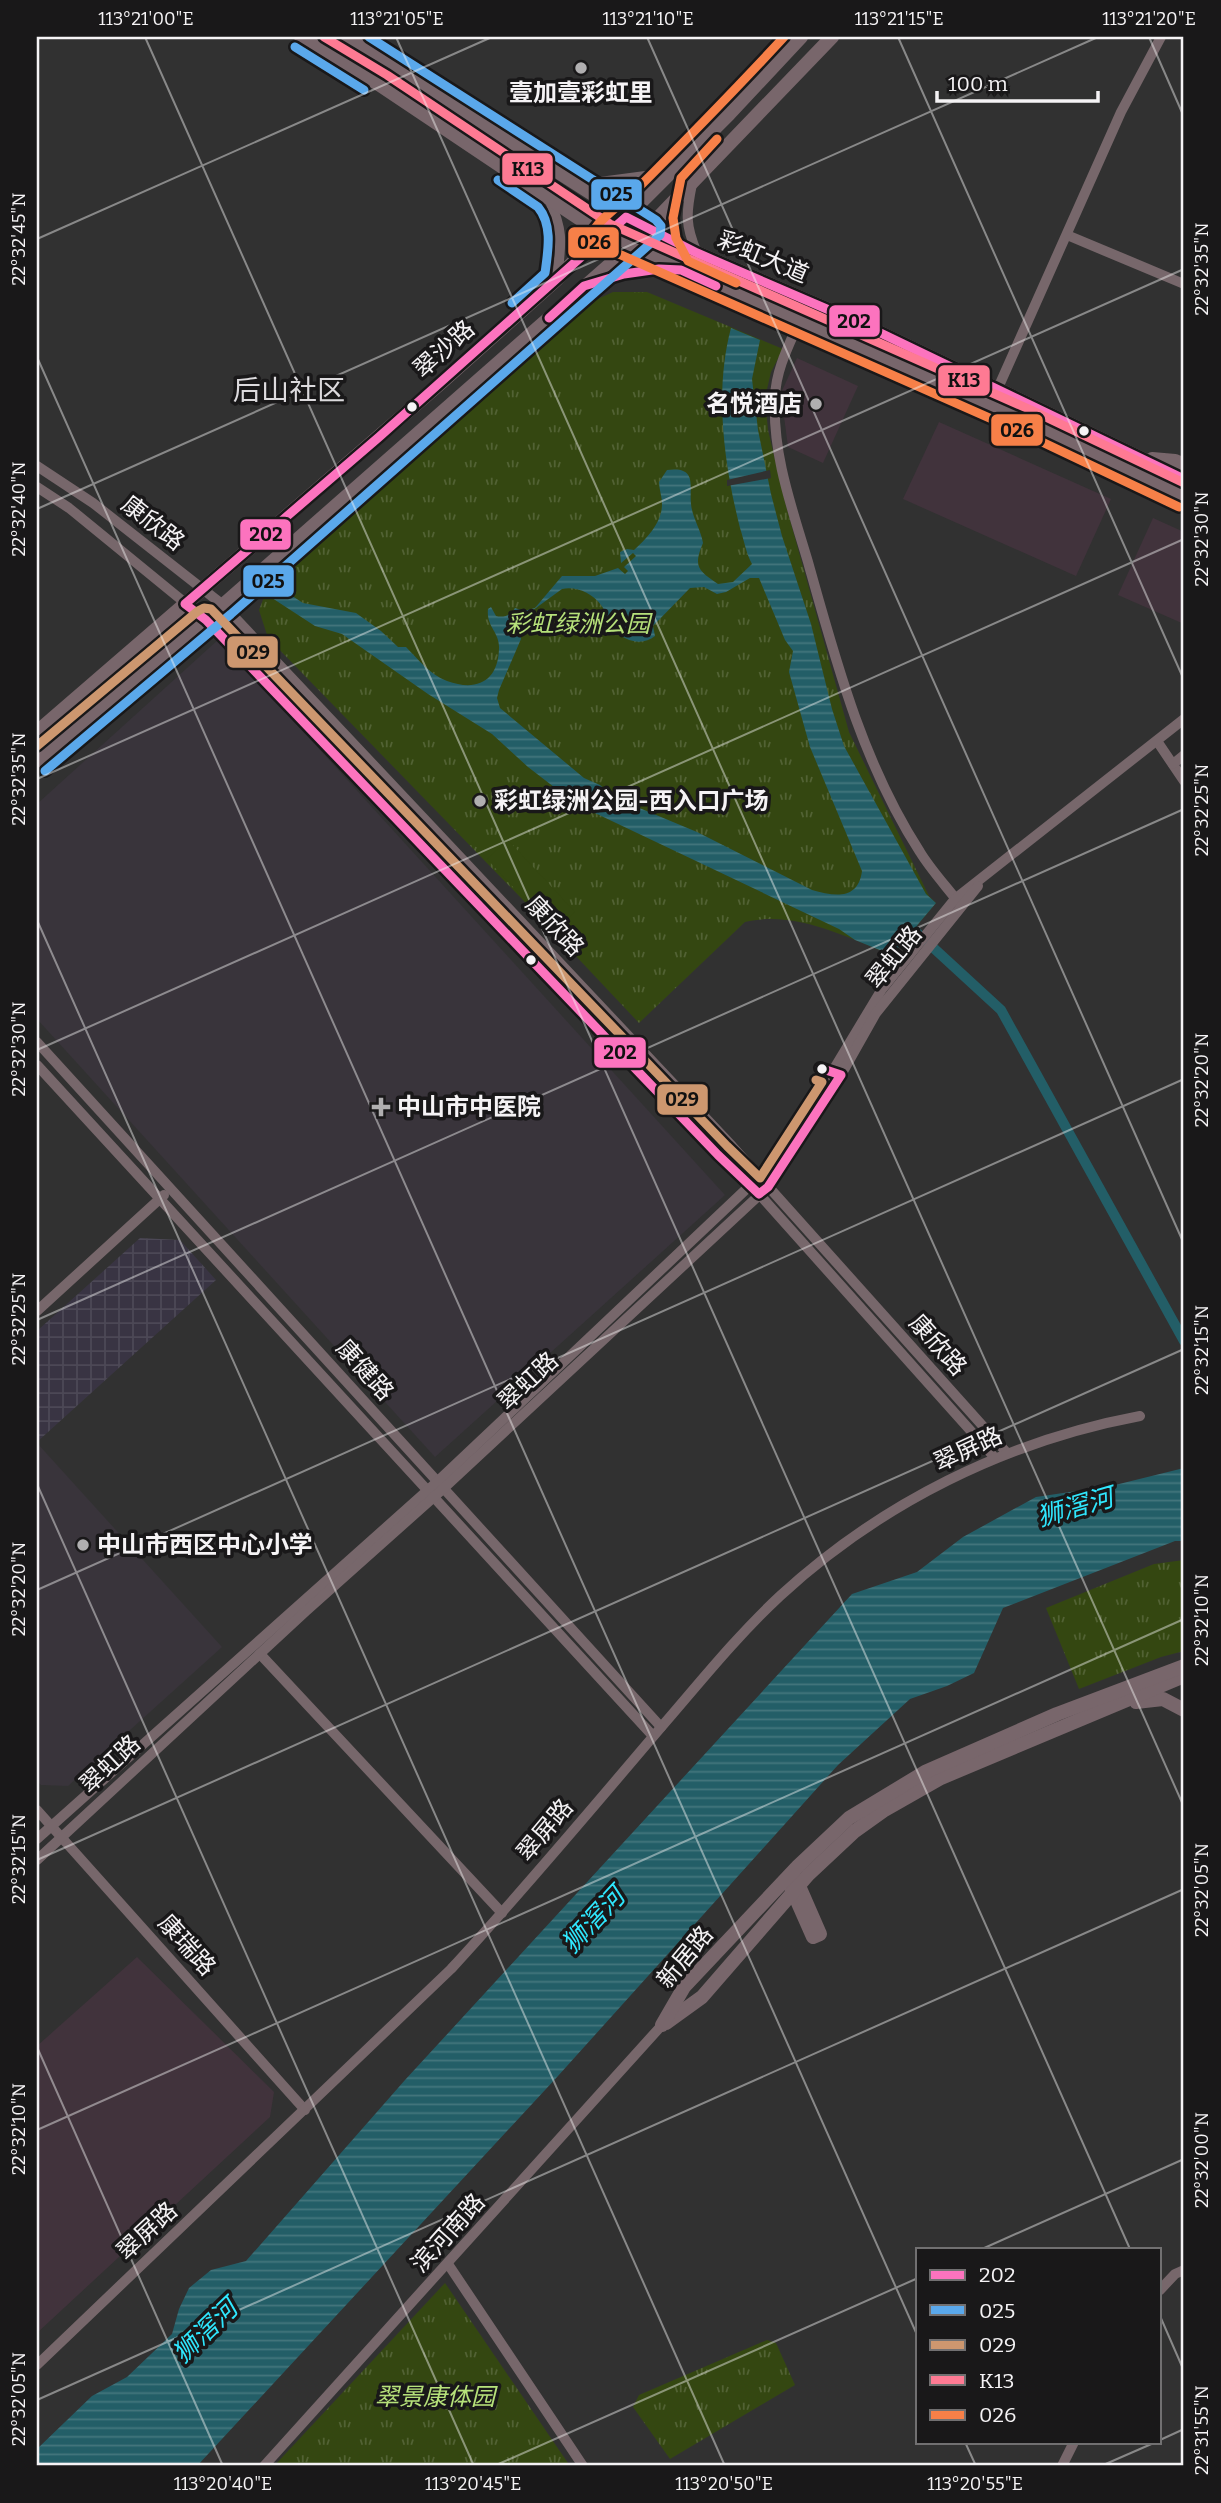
<svg xmlns="http://www.w3.org/2000/svg" width="1221" height="2503" font-family="Bitter,'Noto Sans SC',serif">
<style>
.commercial{fill:#41333c}
.industrial{fill:url(#industrial-grid)}
.built{fill:#39343b}
.park{fill:url(#park-tufts)}
.garden{fill:#344711}
.water{fill:url(#water-rules);fill-rule:evenodd}
.pier{fill:#313131}
.lines{fill:none;stroke-linecap:round;stroke-linejoin:round}
.canal{stroke:#235e67;stroke-width:10}
.minor{stroke:#77676b;stroke-width:10}
.major{stroke:#78666b;stroke-width:14}
.bus-1-casing{stroke:#191819;stroke-width:14}
.bus-2-casing{stroke:#191819;stroke-width:14}
.bus-3-casing{stroke:#191819;stroke-width:14}
.bus-4-casing{stroke:#191819;stroke-width:14}
.bus-5-casing{stroke:#191819;stroke-width:14}
.bus-1{stroke:#fc73be;stroke-width:9}
.bus-2{stroke:#5aa8eb;stroke-width:9}
.bus-3{stroke:#cd976f;stroke-width:9}
.bus-4{stroke:#fe7a93;stroke-width:9}
.bus-5{stroke:#f78048;stroke-width:9}
.ticks{fill:none;stroke:#f5f3f5;stroke-width:2;stroke-opacity:0.45}
.poi-dot{fill:#b0afb0;stroke:#191819;stroke-width:2.5}
.bus-dot{fill:#f5f3f5;stroke:#191819;stroke-width:2.5}
.labels{text-anchor:middle;stroke-width:7;stroke-linejoin:round;paint-order:stroke}
.poi-label{font-size:24px;font-weight:bold;fill:#f5f3f5;stroke:#191819;text-anchor:start}
.street-label{font-size:24px;fill:#f5f3f5;stroke:#191819}
.park-label{font-size:24px;font-style:italic;fill:#b6e17a;stroke:#191819}
.water-label{font-size:26px;font-style:italic;fill:#2fe7fe;stroke:#191819}
.quarter-label{font-size:28px;fill:#dcdadd;stroke:#191819}
.line-badge{stroke:#191819;stroke-width:2.5}
.pale-badge-label{font-size:19px;text-anchor:middle;font-weight:bold;fill:#111}
.neatline{fill:none;stroke:#f5f3f5;stroke-width:2.5}
.ticks-label{font-size:18px;text-anchor:middle;fill:#f5f3f5}
</style>
<defs>
<pattern id="industrial-grid" width="8" height="8" patternUnits="userSpaceOnUse" patternTransform="scale(1.75)"><rect width="8" height="8" fill="#393443"/><path d="M0 4h8M4 0v8" fill="none" stroke="#4c4856"/></pattern>
<pattern id="park-tufts" width="24" height="20" patternUnits="userSpaceOnUse" patternTransform="scale(1.75)"><rect width="24" height="20" fill="#344711"/><path d="M3 7l-1-3M5 7V3M7 7l1-3M15 17l-1-3M17 17v-4M19 17l1-3" fill="none" stroke="#526234"/></pattern>
<pattern id="water-rules" width="6" height="5" patternUnits="userSpaceOnUse" patternTransform="scale(1.75)"><rect width="6" height="5" fill="#235e67"/><path d="M0 2.5h6" fill="none" stroke="#44767d"/></pattern>
</defs>
<rect width="100%" height="100%" fill="#313131"/>
<g class="commercial">
<path d="M797 358 858 386 823 463 788 447 781 393Z"/>
<path d="M939 422 1111 499 1076 576 903 499Z"/>
<path d="M1153 518 1184 532V624L1118 595Z"/>
<path d="M137 1957 274 2092 270 2117 37 2333V2046Z"/>
</g>
<path class="industrial" d="M140 1238 180 1240 216 1280 37 1442V1331Z"/>
<g class="built">
<path d="M219 639 725 1195 435 1457 37 1019V804Z"/>
<path d="M37 1443 222 1647 68 1786 41 1785 37 1781Z"/>
</g>
<g class="park">
<path d="M613 292H647L783 349 771 372 765 398 768 430 785 502 849 732 929 896 936 903 892 955C846 937 795 910 745 922L639 1023 523 900 268 638 259 610 266 592 591 302Z"/>
<path d="M1184 1560V1651L1161 1657 1079 1689 1046 1608 1154 1564Z"/>
<path d="M445 2283 570 2466H274Z"/>
<path d="M767 2340 776 2343 795 2385 670 2459 633 2407 639 2395Z"/>
</g>
<path class="garden" d="M508 840 575 912 554 931 487 859Z"/>
<g class="water">
<path d="M731 328 760 340 752 379 758 430 771 494 782 536 811 624 832 709 844 746 926 894 936 903 892 955 855 940 839 929 576 804 528 767 492 734 428 694 342 634 315 626 272 598 277 586 303 603 356 613 381 631 398 647H406C418 659 430 675 447 681 477 692 498 681 499 649 500 632 486 627 488 609L491 607 496 616C504 618 511 615 515 608L524 611 535 608 562 576H595L618 568 625 574 628 571 624 567 636 556 633 553 621 563 620 552 627 549 634 550C647 538 662 523 662 504 662 496 659 489 659 482L667 470C698 466 689 486 691 504 692 517 701 530 703 543 693 567 698 570 718 584L733 582 752 564C746 553 744 540 740 528 724 464 714 392 731 328ZM750 578H759L785 640 793 651 789 672 810 747 862 871C858 901 834 896 812 890L697 832 637 807 620 794 614 797 600 785 584 778 500 708 497 698 499 690 521 639 518 621 562 589C576 586 592 593 601 605 607 613 608 623 615 630 625 642 643 646 655 636L653 626 690 588 704 587 717 594 726 592Z"/>
<path d="M1184 1468V1541H1175L1003 1608 974 1673 947 1686 910 1699 838 1765 558 2076 197 2466H37V2449L92 2396 127 2377 172 2334 179 2309 189 2288 211 2270 246 2261 405 2080 852 1594 917 1572 963 1537 1036 1497 1111 1486Z"/>
</g>
<path class="pier" d="M770 470 771 478 727 486V480Z"/>
<g class="lines">
<path class="canal" d="M914 930 1001 1010 1184 1341"/>
<g class="minor">
<path d="M570 179 600 182 668 173"/>
<path d="M692 184C686 213 685 225 697 253"/>
<path d="M549 199C564 233 561 243 557 279"/>
<path d="M1067 235 1184 284"/>
<path d="M590 284C620 275 647 268 677 270"/>
<path d="M799 322C788 347 776 370 775 397 772 454 792 508 808 562 836 662 863 764 920 852 931 870 946 886 959 903"/>
<path d="M998 388 1121 112 1161 37"/>
<path d="M37 466 93 503 223 605 732 1146 1007 1453"/>
<path d="M37 487 69 508 206 620 718 1155 759 1194 995 1458"/>
<path d="M1157 741 1184 781"/>
<path d="M1173 764 1184 755"/>
<path d="M37 1042 661 1727"/>
<path d="M37 1065 653 1736"/>
<path d="M37 1311 164 1195"/>
<path d="M260 1654 502 1913"/>
<path d="M37 1810 305 2110"/>
<path d="M37 1839 438 1481 759 1177 832 1072 882 989 955 899 1184 719"/>
<path d="M37 1860 306 1611 444 1488 768 1187 841 1075 876 1013 978 886"/>
<path d="M448 2264 583 2466"/>
<path d="M1160 2290 1175 2274 1184 2270"/>
<path d="M37 2365 451 1969C524 1890 593 1807 663 1725 701 1681 737 1636 780 1596 881 1503 1006 1441 1140 1416"/>
<path d="M264 2466 662 2025"/>
<path d="M1062 2466 1074 2442"/>
</g>
<g class="major">
<path d="M301 37 380 85 604 235 1026 421 1184 496"/>
<path d="M347 37 649 230 697 253 866 326 1184 479"/>
<path d="M1152 459 1175 461 1184 465"/>
<path d="M37 732 443 381 557 279 581 254 626 217 729 114 801 37"/>
<path d="M37 762 223 605 630 247 832 37"/>
<path d="M1136 1702 1163 1699 1184 1710"/>
<path d="M790 1885 813 1937 820 1934 796 1879"/>
<path d="M666 2023 702 1997 808 1875 855 1831 883 1811 941 1778 1184 1676"/>
<path d="M662 2025 684 1987 798 1866 849 1818 925 1772 1057 1714 1184 1666"/>
</g>
<g class="bus-1-casing">
<g id="bus-1">
<path d="M549 318 584 286 624 274 659 269 681 270 716 286"/>
<path d="M820 1068 841 1075 768 1187 759 1194 718 1155 206 620 185 604 379 437 626 217 697 253 866 326 1184 479"/>
</g>
</g>
<g class="bus-2-casing">
<g id="bus-2">
<path d="M295 47 364 90"/>
<path d="M498 180 538 207C553 225 548 251 545 273L512 303"/>
<path d="M45 771 231 614 660 235 661 226 656 220 369 37"/>
</g>
</g>
<g class="bus-3-casing">
<path id="bus-3" d="M37 746 198 611 204 608 211 609 727 1146 760 1178 822 1082 816 1080"/>
</g>
<g class="bus-4-casing">
<path id="bus-4" d="M324 37 387 75 610 224 1031 410 1184 483"/>
</g>
<g class="bus-5-casing">
<g id="bus-5">
<path d="M784 37C735 90 685 141 634 192 623 203 596 221 592 234L594 243 1021 432 1179 507"/>
<path d="M717 139 681 178 673 218 676 238 688 261 736 283"/>
</g>
</g>
<use href="#bus-1" class="bus-1"/>
<use href="#bus-2" class="bus-2"/>
<use href="#bus-3" class="bus-3"/>
<use href="#bus-4" class="bus-4"/>
<use href="#bus-5" class="bus-5"/>
</g>
<path class="ticks" d="M145 37 1130 2249M396 37 1184 1807M647 37 1184 1244M898 37 1184 680M1149 37 1184 117M37 239 492 37M37 357 918 2337M37 509 1098 37M37 779 1184 269M37 920 725 2466M37 1050 1184 539M37 1320 1184 809M37 1484 474 2466M37 1590 1184 1079M37 1860 1184 1349M37 2047 223 2466M37 2130 1184 1619M982 2249 1184 2159M1160 2316 1184 2371M37 2400 1184 1889M1160 2440 1184 2429M965 2442 976 2466M494 2466 918 2278M1101 2466 1156 2442"/>
<g class="poi-dot">
<circle cx="581" cy="68" r="7"/>
<circle cx="816" cy="404" r="7"/>
<circle cx="480" cy="801" r="7"/>
<path d="M377.5 1096.5h7v7h7v7h-7v7h-7v-7h-7v-7h7z"/>
<circle cx="83" cy="1545" r="7"/>
</g>
<g class="bus-dot">
<circle cx="412" cy="407" r="6"/>
<circle cx="1084" cy="431" r="6"/>
<circle cx="531" cy="960" r="6"/>
<circle cx="822" cy="1069" r="6"/>
</g>
<g class="labels">
<g class="poi-label">
<text x="581" y="101" text-anchor="middle">壹加壹彩虹里</text>
<text x="802" y="412" text-anchor="end">名悦酒店</text>
<text x="494" y="809">彩虹绿洲公园-西入口广场</text>
<text x="397" y="1115">中山市中医院</text>
<text x="97" y="1553">中山市西区中心小学</text>
</g>
<g class="street-label">
<text transform="translate(763 257) rotate(23)" y="8">彩虹大道</text>
<text transform="translate(444 349) rotate(-42)" y="8">翠沙路</text>
<text transform="translate(153 523) rotate(38)" y="8">康欣路</text>
<text transform="translate(555 926) rotate(47)" y="8">康欣路</text>
<text transform="translate(894 957) rotate(-51)" y="8">翠虹路</text>
<text transform="translate(938 1345) rotate(48)" y="8">康欣路</text>
<text transform="translate(365 1370) rotate(48)" y="8">康健路</text>
<text transform="translate(528 1381) rotate(-43)" y="8">翠虹路</text>
<text transform="translate(968 1449) rotate(-25)" y="8">翠屏路</text>
<text transform="translate(110 1764) rotate(-43)" y="8">翠虹路</text>
<text transform="translate(545 1830) rotate(-50)" y="8">翠屏路</text>
<text transform="translate(187 1945) rotate(48)" y="8">康瑞路</text>
<text transform="translate(685 1957) rotate(-50)" y="8">新居路</text>
<text transform="translate(147 2231) rotate(-43)" y="8">翠屏路</text>
<text transform="translate(448 2233) rotate(-48)" y="8">滨河南路</text>
</g>
<g class="park-label">
<text x="578" y="632">彩虹绿洲公园</text>
<text x="435" y="2405">翠景康体园</text>
</g>
<g class="water-label">
<text transform="translate(1075 1507) rotate(-16)" y="9">狮滘河</text>
<text transform="translate(593 1920) rotate(-47)" y="9">狮滘河</text>
<text transform="translate(205 2331) rotate(-44)" y="9">狮滘河</text>
</g>
<g class="quarter-label">
<text x="289" y="400">后山社区</text>
</g>
</g>
<g class="line-badge">
<rect x="501" y="152" width="53" height="34" rx="7" fill="#fe7a93"/>
<rect x="590" y="178" width="53" height="33" rx="7" fill="#5aa8eb"/>
<rect x="567" y="226" width="53" height="33" rx="7" fill="#f78048"/>
<rect x="828" y="304" width="53" height="34" rx="7" fill="#fc73be"/>
<rect x="937" y="364" width="54" height="33" rx="7" fill="#fe7a93"/>
<rect x="990" y="413" width="54" height="34" rx="7" fill="#f78048"/>
<rect x="239" y="518" width="53" height="33" rx="7" fill="#fc73be"/>
<rect x="242" y="564" width="53" height="34" rx="7" fill="#5aa8eb"/>
<rect x="226" y="635" width="53" height="34" rx="7" fill="#cd976f"/>
<rect x="593" y="1036" width="54" height="33" rx="7" fill="#fc73be"/>
<rect x="656" y="1083" width="53" height="33" rx="7" fill="#cd976f"/>
</g>
<g class="pale-badge-label">
<text x="528" y="176">K13</text>
<text x="616" y="201">025</text>
<text x="594" y="249">026</text>
<text x="854" y="328">202</text>
<text x="964" y="387">K13</text>
<text x="1017" y="437">026</text>
<text x="266" y="541">202</text>
<text x="268" y="588">025</text>
<text x="253" y="659">029</text>
<text x="620" y="1059">202</text>
<text x="682" y="1106">029</text>
</g>
<rect width="1221" height="2503" fill="none" stroke="#191819" stroke-width="77"/>
<rect x="916" y="2248" width="245" height="196" fill="#191819" stroke="#717071" stroke-width="2"/>
<rect x="930" y="2270" width="35" height="10" fill="#fc73be" stroke="#717071" stroke-width="2"/>
<text x="979" y="2282" font-size="21" fill="#f5f3f5">202</text>
<rect x="930" y="2305" width="35" height="10" fill="#5aa8eb" stroke="#717071" stroke-width="2"/>
<text x="979" y="2318" font-size="21" fill="#f5f3f5">025</text>
<rect x="930" y="2340" width="35" height="10" fill="#cd976f" stroke="#717071" stroke-width="2"/>
<text x="979" y="2352" font-size="21" fill="#f5f3f5">029</text>
<rect x="930" y="2375" width="35" height="10" fill="#fe7a93" stroke="#717071" stroke-width="2"/>
<text x="979" y="2388" font-size="21" fill="#f5f3f5">K13</text>
<rect x="930" y="2410" width="35" height="10" fill="#f78048" stroke="#717071" stroke-width="2"/>
<text x="979" y="2422" font-size="21" fill="#f5f3f5">026</text>
<path d="M937 91v10h161v-10" fill="none" stroke="#f5f3f5" stroke-width="3.5"/>
<text x="948" y="91" font-size="21" fill="#f5f3f5" stroke="#191819" stroke-width="5" paint-order="stroke">100 m</text>
<rect x="38" y="38" width="1144" height="2426" class="neatline"/>
<g class="ticks-label">
<text x="146" y="25">113°21'00"E</text>
<text x="397" y="25">113°21'05"E</text>
<text x="648" y="25">113°21'10"E</text>
<text x="899" y="25">113°21'15"E</text>
<text x="1149" y="25">113°21'20"E</text>
<text transform="translate(19 239) rotate(-90)" y="6">22°32'45"N</text>
<text transform="translate(1202 269) rotate(-90)" y="6">22°32'35"N</text>
<text transform="translate(19 509) rotate(-90)" y="6">22°32'40"N</text>
<text transform="translate(1202 539) rotate(-90)" y="6">22°32'30"N</text>
<text transform="translate(19 779) rotate(-90)" y="6">22°32'35"N</text>
<text transform="translate(1202 810) rotate(-90)" y="6">22°32'25"N</text>
<text transform="translate(19 1049) rotate(-90)" y="6">22°32'30"N</text>
<text transform="translate(1202 1080) rotate(-90)" y="6">22°32'20"N</text>
<text transform="translate(19 1319) rotate(-90)" y="6">22°32'25"N</text>
<text transform="translate(1202 1350) rotate(-90)" y="6">22°32'15"N</text>
<text transform="translate(19 1589) rotate(-90)" y="6">22°32'20"N</text>
<text transform="translate(1202 1620) rotate(-90)" y="6">22°32'10"N</text>
<text transform="translate(19 1859) rotate(-90)" y="6">22°32'15"N</text>
<text transform="translate(1202 1890) rotate(-90)" y="6">22°32'05"N</text>
<text transform="translate(19 2129) rotate(-90)" y="6">22°32'10"N</text>
<text transform="translate(1202 2160) rotate(-90)" y="6">22°32'00"N</text>
<text transform="translate(19 2399) rotate(-90)" y="6">22°32'05"N</text>
<text transform="translate(1202 2430) rotate(-90)" y="6">22°31'55"N</text>
<text x="223" y="2490">113°20'40"E</text>
<text x="473" y="2490">113°20'45"E</text>
<text x="724" y="2490">113°20'50"E</text>
<text x="975" y="2490">113°20'55"E</text>
</g>
</svg>
